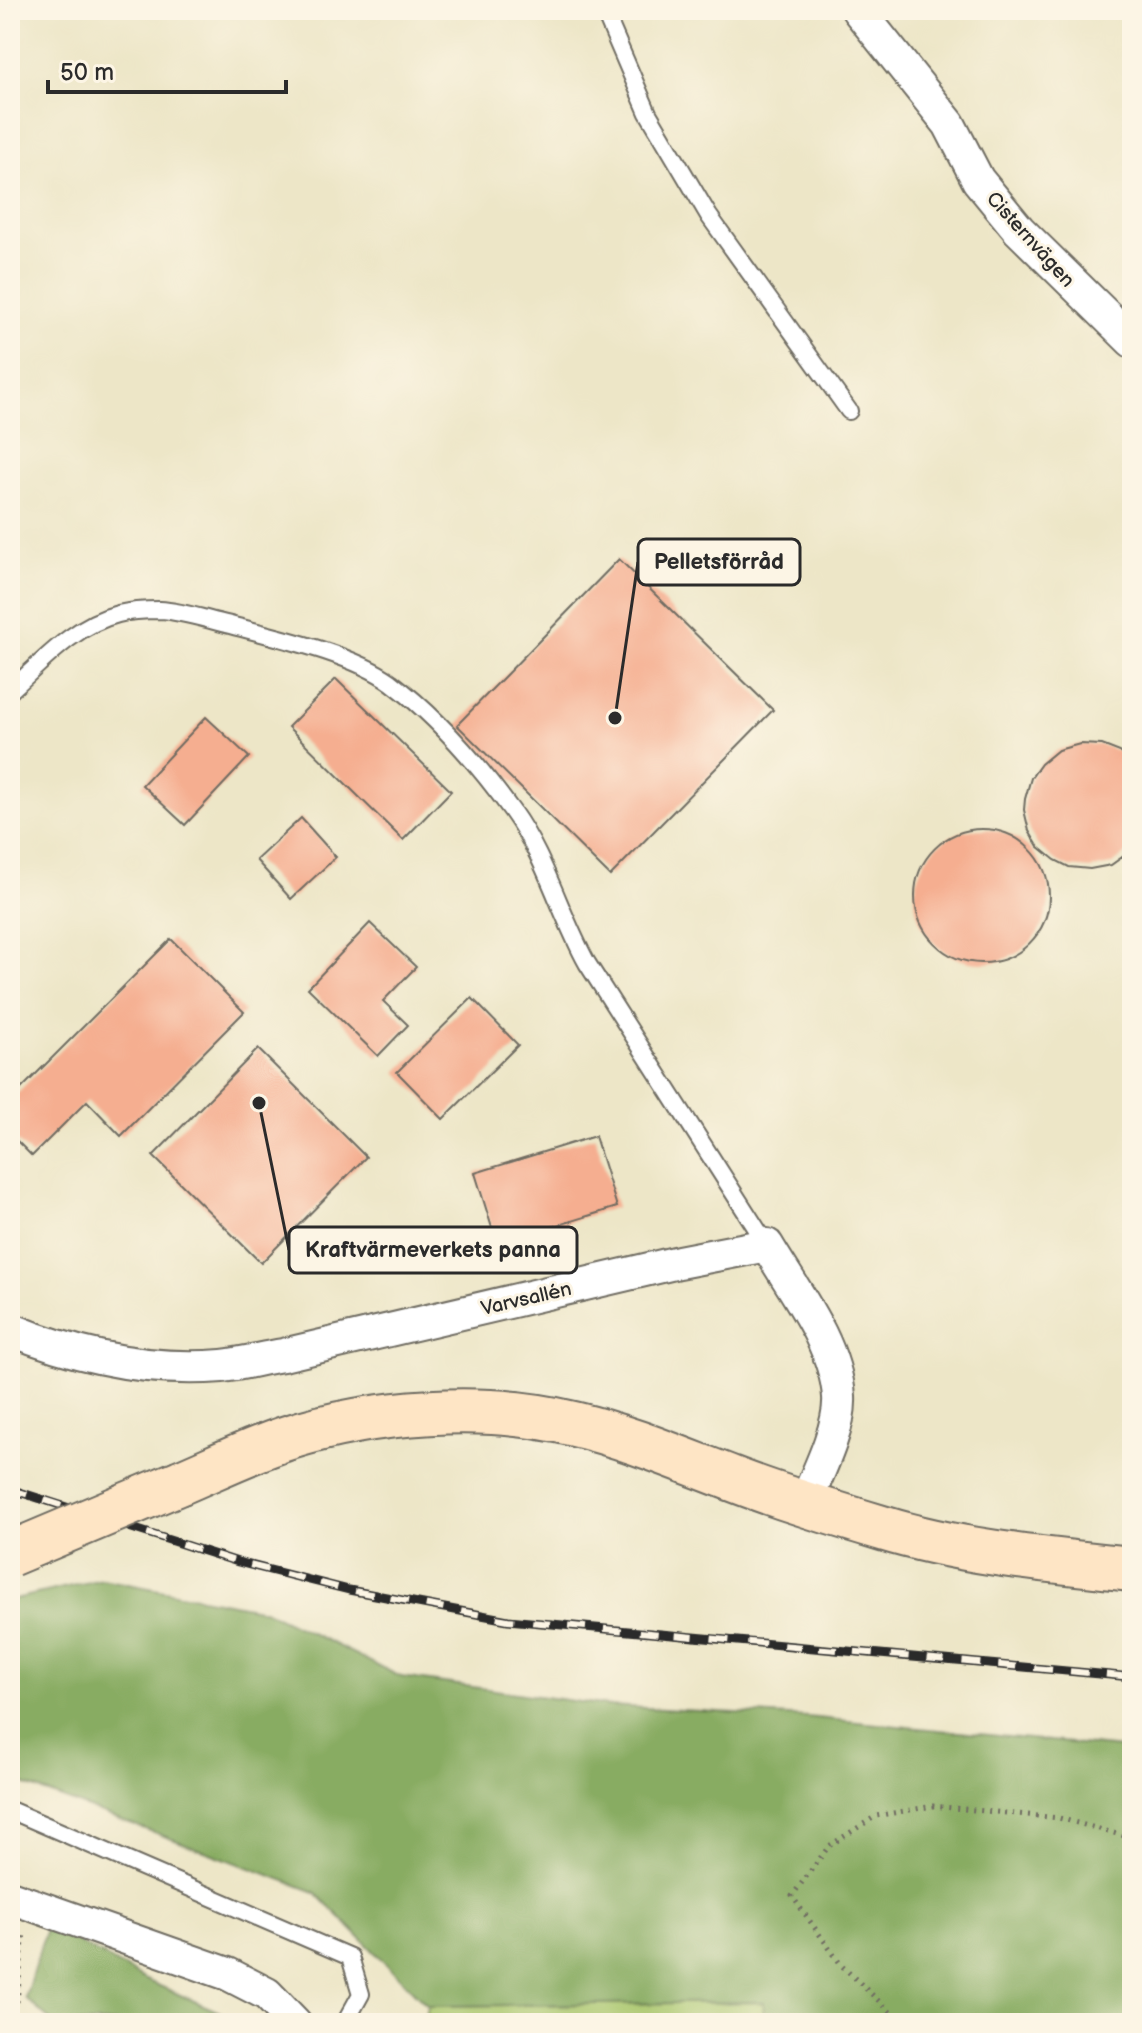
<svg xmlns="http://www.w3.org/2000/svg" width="1142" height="2033" font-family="'Balsamiq Sans',sans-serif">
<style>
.green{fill:#abc86f;stroke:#6b7a4d;stroke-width:2}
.forest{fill:#88ac62;stroke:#5a6c46;stroke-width:2}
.building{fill:#f5ae90}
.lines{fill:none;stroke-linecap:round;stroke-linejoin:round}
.lane-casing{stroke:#6f6c62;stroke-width:20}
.street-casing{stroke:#6f6c62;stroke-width:36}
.secondary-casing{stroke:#6f6c62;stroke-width:48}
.path{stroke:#6f6c62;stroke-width:5;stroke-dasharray:2 6;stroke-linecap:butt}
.lane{stroke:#fff;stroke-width:16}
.street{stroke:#fff;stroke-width:32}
.secondary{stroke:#fee5c5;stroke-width:44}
.rail-casing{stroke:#2b2b2b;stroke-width:9}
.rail{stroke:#fcf5e5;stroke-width:6;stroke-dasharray:18;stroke-linecap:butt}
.secondary-bridge-casing{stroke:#6f6c62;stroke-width:48;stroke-linecap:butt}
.secondary-bridge{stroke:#fee5c5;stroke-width:44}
.labels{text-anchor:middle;stroke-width:6;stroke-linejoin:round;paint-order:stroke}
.street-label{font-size:20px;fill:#2b2b2b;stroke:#fcf5e5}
.leader{fill:none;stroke:#2b2b2b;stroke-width:3}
.callout-dot{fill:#2b2b2b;stroke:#fcf5e5;stroke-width:3}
.callout{fill:#fcf5e5;stroke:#2b2b2b;stroke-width:3}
.callout-label{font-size:22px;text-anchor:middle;font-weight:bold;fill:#2b2b2b}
</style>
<rect width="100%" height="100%" fill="#fcf5e5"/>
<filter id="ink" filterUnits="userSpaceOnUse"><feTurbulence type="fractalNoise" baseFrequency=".0125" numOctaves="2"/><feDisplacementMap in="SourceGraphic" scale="16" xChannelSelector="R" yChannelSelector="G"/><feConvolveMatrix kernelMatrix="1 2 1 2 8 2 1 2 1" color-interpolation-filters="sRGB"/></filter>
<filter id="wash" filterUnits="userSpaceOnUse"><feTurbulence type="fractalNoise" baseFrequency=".006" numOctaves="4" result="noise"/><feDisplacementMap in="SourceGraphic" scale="32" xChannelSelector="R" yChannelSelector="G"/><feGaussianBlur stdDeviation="1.8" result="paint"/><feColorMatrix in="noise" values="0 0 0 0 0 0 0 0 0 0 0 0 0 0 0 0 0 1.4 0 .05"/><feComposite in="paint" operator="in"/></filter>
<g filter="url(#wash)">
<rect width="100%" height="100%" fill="#ede6c7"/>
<path class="green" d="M765 2002 763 2023H425L428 2006Z"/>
<g class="forest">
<path d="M102 1579 264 1610 401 1677 609 1706 807 1717 1132 1749V2023H763L764 2002 428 2006 315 1892 10 1779V1600Z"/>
<path d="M47 1925 148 1981 245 2023H53L25 1998Z"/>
</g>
<g id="blocks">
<g class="building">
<path d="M619 559 773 710 610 876 457 725Z"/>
<path d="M336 679 451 791 403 840 288 727Z"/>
<path d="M206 717 249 757 185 825 142 785Z"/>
<path d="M1080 744 1102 745 1120 752 1132 763V850L1111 865 1090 869 1069 867 1055 860 1038 846 1029 831 1024 810 1025 799 1031 778 1041 764 1058 750Z"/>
<path d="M301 818 336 857 291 899 256 860Z"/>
<circle cx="982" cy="896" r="67"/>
<path d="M370 923 416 967 383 1001 408 1025 378 1056 308 988Z"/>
<path d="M171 939 244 1012 121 1136 87 1101 32 1156 10 1134V1100Z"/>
<path d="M472 998 518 1045 443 1119 397 1072Z"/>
<path d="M258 1049 366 1157 261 1263 153 1156Z"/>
<path d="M595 1136 617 1207 497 1244 475 1173Z"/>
</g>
</g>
</g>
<g filter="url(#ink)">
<use href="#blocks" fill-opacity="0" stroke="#6f6c62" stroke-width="2"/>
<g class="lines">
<g class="lane-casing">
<g id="lane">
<path d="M607 10 608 20 648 113 709 216 849 411"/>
<path d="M10 691C42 662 74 625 118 614 130 611 147 610 160 610 181 611 205 619 226 624 275 637 351 653 391 682 437 717 478 764 512 811 546 858 559 912 587 963L767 1245"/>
<path d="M10 1810 350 1957 361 1994 345 2023"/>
</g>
</g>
<g class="street-casing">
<g id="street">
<path d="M858 10 949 124 978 180 1019 230 1132 341"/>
<path d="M10 1329C78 1357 148 1372 222 1366 242 1364 263 1358 283 1355L679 1262 767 1245C794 1291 835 1342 839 1397 841 1427 817 1475 805 1503"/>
<path d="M10 1897 228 1974 267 1994 295 2023"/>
</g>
</g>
<g class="secondary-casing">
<path id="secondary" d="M181 1482C216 1467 251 1450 287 1438 374 1410 485 1402 574 1424 629 1437 680 1459 733 1479 782 1498 832 1513 882 1528 963 1553 1048 1560 1132 1569"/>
</g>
<g class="path">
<path d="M17 2002 24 1932"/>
<path d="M902 2023 842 1966 792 1896 829 1846 876 1816 933 1806 1059 1818 1132 1838"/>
</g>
<use href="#lane" class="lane"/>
<use href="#street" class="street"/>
<use href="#secondary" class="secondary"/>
<g class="rail-casing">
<path id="rail" d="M10 1489 238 1562 349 1590 508 1620 1132 1677"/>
</g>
<use href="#rail" class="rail"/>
<g class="secondary-bridge-casing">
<path id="secondary-bridge" d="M10 1554 181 1482"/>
</g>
<use href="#secondary-bridge" class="secondary-bridge"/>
</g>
</g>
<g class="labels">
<g class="street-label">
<text transform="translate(1031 239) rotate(48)" y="7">Cisternvägen</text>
<text transform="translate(526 1298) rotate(-13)" y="7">Varvsallén</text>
</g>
</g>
<path class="leader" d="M615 718L638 562M259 1103L289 1250"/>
<g class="callout-dot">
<circle cx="615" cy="718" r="8"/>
<circle cx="259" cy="1103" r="8"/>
</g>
<g class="callout">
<rect x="638" y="539" width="162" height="46" rx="8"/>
<rect x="289" y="1227" width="288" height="46" rx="8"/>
</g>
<g class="callout-label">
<text x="719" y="569">Pelletsförråd</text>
<text x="433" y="1257">Kraftvärmeverkets panna</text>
</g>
<rect width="1142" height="2033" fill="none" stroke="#fcf5e5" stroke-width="40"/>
<path d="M48 80v12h238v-12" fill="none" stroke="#2b2b2b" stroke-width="4"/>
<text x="60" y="80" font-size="24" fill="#2b2b2b" stroke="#fcf5e5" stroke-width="6" paint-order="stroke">50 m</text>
</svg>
